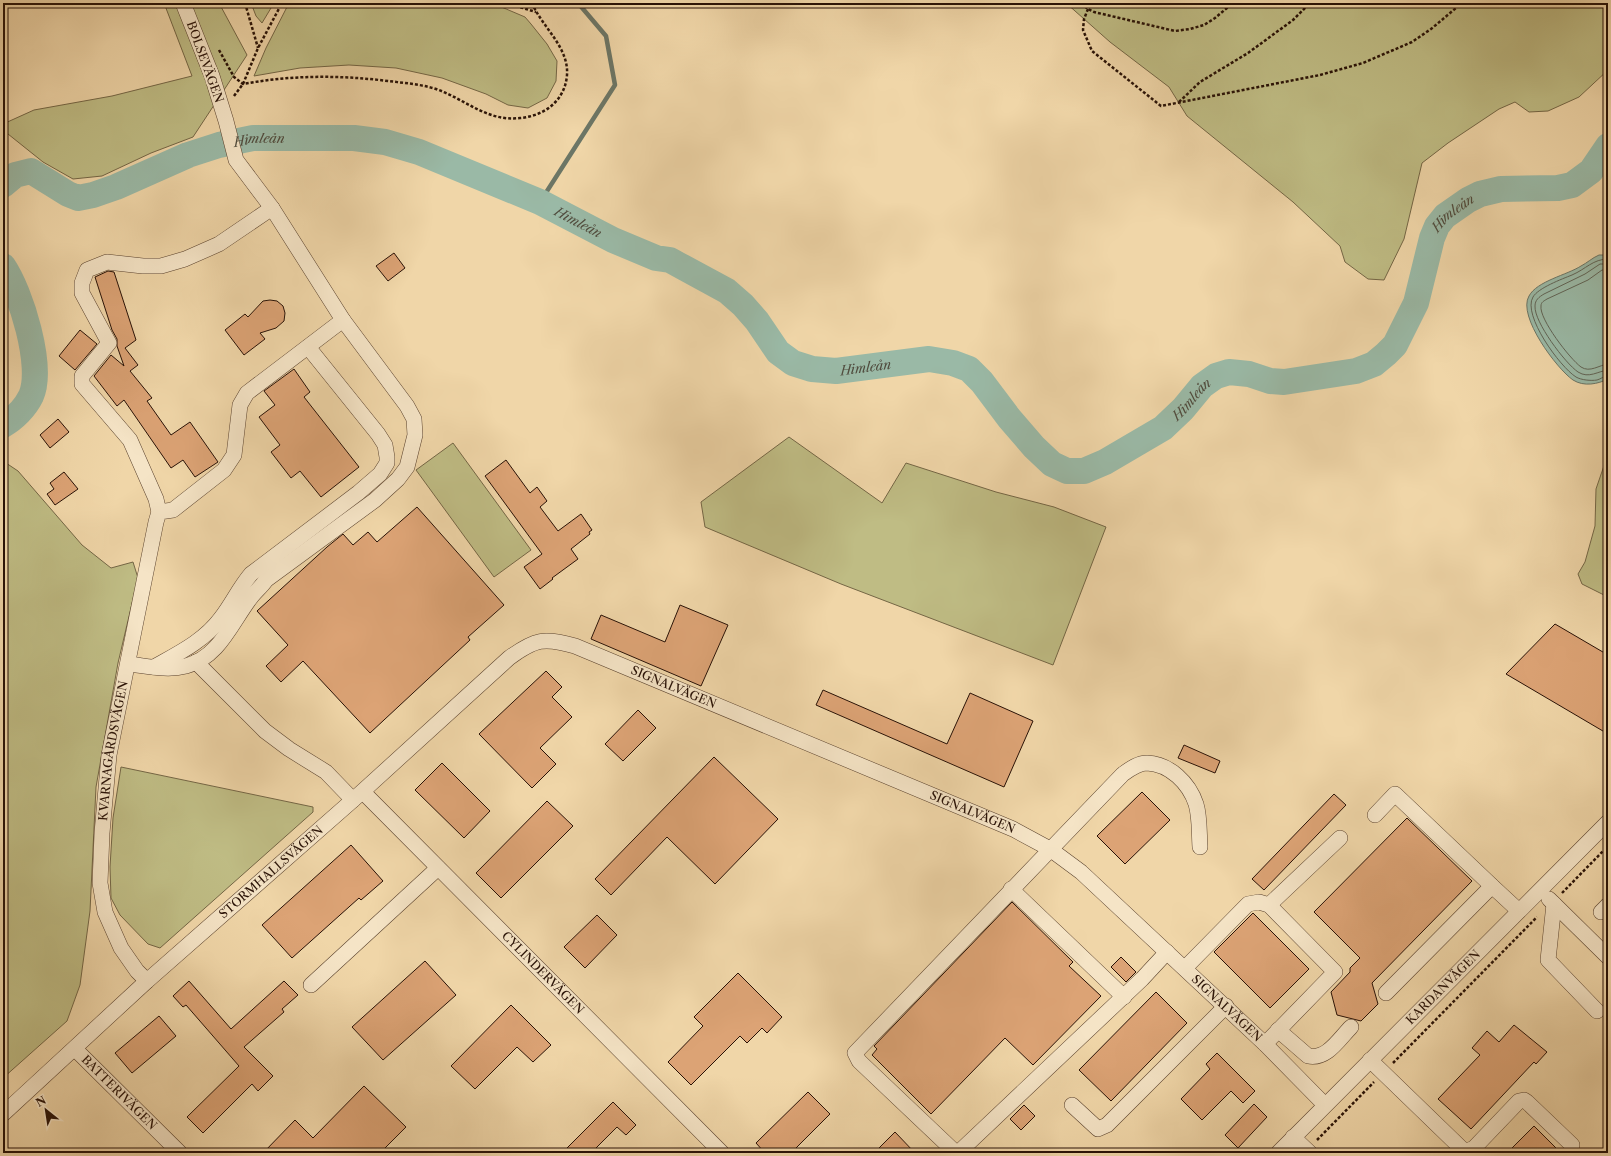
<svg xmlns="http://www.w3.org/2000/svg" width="1611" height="1156" font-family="'Libre Caslon Text',serif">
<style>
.green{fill:#bfbc84;stroke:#746645}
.water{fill:#9ab9a6;stroke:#6c7666}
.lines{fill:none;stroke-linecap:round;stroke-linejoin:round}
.shore{stroke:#616556;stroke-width:1}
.stream{stroke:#6c7666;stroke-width:4.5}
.river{stroke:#9ab9a6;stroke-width:26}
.building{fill:#dca375;stroke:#281106}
.minor-casing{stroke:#5a422e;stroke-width:16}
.path{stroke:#281106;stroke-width:2.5;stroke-dasharray:3 2;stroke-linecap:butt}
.minor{stroke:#f5e4c6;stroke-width:15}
.labels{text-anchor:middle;stroke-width:4;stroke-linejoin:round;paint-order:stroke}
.street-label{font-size:12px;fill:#281106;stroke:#f5e4c6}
.water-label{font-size:13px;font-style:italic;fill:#504c3e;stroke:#f5e4c6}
</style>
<rect width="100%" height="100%" fill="#f0d6a8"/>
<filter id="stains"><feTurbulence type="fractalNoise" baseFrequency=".005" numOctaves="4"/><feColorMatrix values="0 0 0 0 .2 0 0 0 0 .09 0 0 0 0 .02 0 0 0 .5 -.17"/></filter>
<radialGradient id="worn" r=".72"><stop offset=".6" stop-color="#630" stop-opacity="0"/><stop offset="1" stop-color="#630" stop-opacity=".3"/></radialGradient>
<g class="green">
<path d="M164 3H219L247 55 193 137 151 153 102 176 73 179 43 162 3 130V124L34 110 112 96 192 76Z"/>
<path d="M251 3H274L262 23 256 16Z"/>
<path d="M289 3H492L525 17 531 24 547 44 557 61 556 81 547 98 528 108 508 105 486 94 442 78 396 68 349 65 300 68 254 76 266 48Z"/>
<path d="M1066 3H1608V70L1579 97 1548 111 1529 112 1515 102 1499 109 1448 143 1422 163 1404 239 1384 280 1368 279 1345 262 1340 246 1293 202 1187 116 1169 87 1110 42Z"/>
<path d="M789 437 882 503 906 463 996 492 1054 507 1106 527 1053 665 841 584 705 527 701 502Z"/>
<path d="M453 443 531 550 494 577 416 470Z"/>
<path d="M1608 454V597L1582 584 1578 574 1585 562 1595 526 1596 489Z"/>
<path d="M3 461 18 471 82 545 111 568 133 562 138 578 118 663 96 787 90 911 80 985 67 1021 3 1078Z"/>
<path d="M121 767 313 807V812L160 948 148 944 120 915 111 898 110 867 113 818Z"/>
</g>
<path class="water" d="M1599 255H1608V379C1598 384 1584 387 1573 380 1557 369 1517 316 1529 296 1537 281 1567 275 1581 266 1587 263 1592 258 1599 255Z"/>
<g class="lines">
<g class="shore">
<path d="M1608 259C1593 259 1586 269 1572 275 1562 279 1538 288 1533 297 1522 315 1560 367 1576 377 1581 380 1591 381 1597 380 1601 379 1604 376 1608 375"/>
<path d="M1608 264H1600L1585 274 1544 294C1539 297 1535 300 1535 306 1534 322 1565 363 1578 372 1589 379 1598 371 1608 370"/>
<path d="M1608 270H1602L1588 280 1547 299C1544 301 1541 302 1541 306 1539 319 1570 359 1581 367 1590 373 1599 365 1608 364"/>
</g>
<path class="stream" d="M540 202 615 85 606 36 578 3"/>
<g class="river">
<path id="s1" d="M3 185 15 175 31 171 68 194 78 198 93 195 116 187 188 155 219 145 253 138H354L385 142 419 152 540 202 613 240 656 258 670 260 679 265 727 291 743 305 757 321 778 352 793 363 812 369 836 371 929 359 953 363 969 369 982 382 1009 418 1034 447 1052 464 1067 471H1084L1105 462 1163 428 1183 409 1202 386 1216 376 1229 372 1249 374 1270 381 1284 382 1356 371 1374 364 1386 354 1395 345 1416 303 1432 238 1437 226 1445 216 1468 200 1480 194 1501 189 1558 188 1572 185 1591 171 1608 146"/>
<path d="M3 266C21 292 44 367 31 396 25 408 14 419 3 425"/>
</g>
</g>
<g class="building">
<path d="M394 253 405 268 388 281 376 266Z"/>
<path d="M108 271 114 272 136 340 125 348 138 365 130 371 152 398 147 401 171 435 190 422 218 462 195 477 183 460 171 468 124 400 117 406 94 376 111 355 124 366 117 346V339L112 330 95 277Z"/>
<path d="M270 300 277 301 283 306 285 313 284 321 276 328 260 333 265 339 244 355 225 330 245 314 248 317 263 301Z"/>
<path d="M80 330 97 344 75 370 59 356Z"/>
<path d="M294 369 310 392 304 397 359 467 321 497 300 471 291 478 271 452 280 445 259 417 275 405 264 391Z"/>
<path d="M58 419 69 432 50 448 40 435Z"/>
<path d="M506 460 530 493 537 487 547 501 540 507 558 531 581 514 592 530 589 532 590 534 571 549 578 559 552 578 553 579 540 589 524 567 542 554 485 476Z"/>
<path d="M64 472 78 489 55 505 47 494 54 489 50 483Z"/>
<path d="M417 507 504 605 468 637 470 640 370 733 303 661 281 682 266 666 288 645 257 611 327 547 343 534 353 545 368 532 377 542Z"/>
<path d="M680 605 728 625 701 686 591 639 601 615 665 642Z"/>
<path d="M1555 624 1608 655V734L1506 674Z"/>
<path d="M546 671 562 687 552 697 572 717 540 748 556 764 532 788 479 734Z"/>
<path d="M823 690 947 744 970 693 1033 721 1004 787 816 705Z"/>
<path d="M638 710 656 728 623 761 605 744Z"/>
<path d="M1184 745 1220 761 1215 773 1178 758Z"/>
<path d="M714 757 778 819 715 884 667 837 611 895 595 879Z"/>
<path d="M442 763 490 811 464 838 415 790Z"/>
<path d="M1142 792 1170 820 1125 864 1097 836Z"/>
<path d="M1334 794 1346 805 1264 890 1252 879Z"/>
<path d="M547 801 573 826 501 898 476 873Z"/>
<path d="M1407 818 1472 881 1372 983 1378 1004 1361 1021 1337 1015 1331 992 1350 972V968L1360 958 1314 912Z"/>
<path d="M351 845 383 881 361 900 359 898 292 958 262 925Z"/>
<path d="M1012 902 1073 962 1069 966 1101 996 1033 1065 1005 1038 931 1114 872 1055 877 1049 874 1046Z"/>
<path d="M1253 913 1309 969 1270 1008 1214 952Z"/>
<path d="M597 915 617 935 585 968 564 947Z"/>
<path d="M1121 957 1136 972 1126 982 1111 967Z"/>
<path d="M425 961 456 995 383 1060 352 1027Z"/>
<path d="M738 973 782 1017 767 1033 762 1028 747 1043 740 1036 691 1085 668 1062 703 1026 694 1017Z"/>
<path d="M189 981 231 1029 284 981 298 995 282 1009 284 1012 244 1047 273 1076 258 1091 252 1084 203 1133 187 1117 239 1066 186 1005 183 1007 173 996Z"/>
<path d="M1156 992 1187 1023 1111 1101 1079 1070Z"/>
<path d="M511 1005 551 1045 533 1062 517 1047 475 1089 451 1066Z"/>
<path d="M159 1016 176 1036 132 1073 115 1053Z"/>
<path d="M1514 1025 1547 1052 1536 1064 1534 1062 1471 1129 1438 1099 1480 1055 1472 1048 1487 1031 1499 1042Z"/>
<path d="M1217 1053 1255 1091 1243 1103 1231 1091 1202 1120 1181 1099 1210 1069 1206 1064Z"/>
<path d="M364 1086 406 1127 380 1153H263L295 1120 313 1138Z"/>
<path d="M808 1092 830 1114 791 1153H765L756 1143Z"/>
<path d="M613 1102 636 1125 626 1135 617 1127 591 1153H562Z"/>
<path d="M1254 1104 1267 1117 1238 1148 1225 1135Z"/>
<path d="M1024 1105 1035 1116 1021 1130 1010 1119Z"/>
<path d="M1534 1126 1561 1153H1507Z"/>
<path d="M895 1132 915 1153H874Z"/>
</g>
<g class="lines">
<g class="minor-casing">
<g id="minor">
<path d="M159 512 156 499 130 440 82 384V376L109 343 82 293V283L87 270 107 262 143 266H161L185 259 219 244 272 208"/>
<path d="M196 662 265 731 289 749 326 772 353 800"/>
<path d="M128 664C147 666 168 671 186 666 220 657 232 621 252 596 256 591 262 586 266 580L375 500 398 479 407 467 415 435 414 419 407 406 343 320 272 208 236 160 226 121 212 76 183 3"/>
<path d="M154 667C179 653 204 641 221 618 232 604 239 588 251 574L358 493 380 474 387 463V457L385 445 378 434 308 347"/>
<path id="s2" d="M363 792 722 1153"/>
<path d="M1375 815 1395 794 1492 886"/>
<path d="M1011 889 1124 997"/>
<path d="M1549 899 1608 957"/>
<path d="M1554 904 1548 960 1597 1011"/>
<path d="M1269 905 1340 838"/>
<path d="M1601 912 1608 905"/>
<path d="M1185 968 1248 904 1259 902 1269 905 1335 972 1265 1044"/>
<path id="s3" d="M147 981 137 971 121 948 105 912 100 883 102 833 109 755 156 522 159 512 173 510 224 470 234 455 240 405 247 393 343 320"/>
<path d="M311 985 438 868"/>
<path d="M1386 993 1492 886 1519 911"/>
<path d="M1278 1030 1308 1056C1327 1060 1339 1039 1351 1027"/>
<path id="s4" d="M75 1049 180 1153"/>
<path d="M1370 1060 1462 1149 1467 1151 1474 1148 1519 1101 1524 1100 1527 1102 1572 1145"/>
<path d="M1072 1105 1098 1129 1107 1125 1226 1006"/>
<path id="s5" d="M3 1114 147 981 353 800 509 658C535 639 544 637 575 646L1013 829 1050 849 1081 872 1265 1044 1325 1105"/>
<path d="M1293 1137 1310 1153"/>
<path d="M956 1153 859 1061 855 1053 1123 774C1130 769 1138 763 1147 763 1170 764 1189 783 1196 804 1200 817 1199 833 1200 847"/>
<path d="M958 1153 1142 979 1167 952"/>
<path id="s6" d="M1278 1153 1608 822"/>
</g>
</g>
<g class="path">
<path d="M245 3 258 48"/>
<path d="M506 3 536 12"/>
<path d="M1081 3 1088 9 1094 12 1175 31 1190 29 1204 25 1215 18 1233 3"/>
<path d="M1088 9 1084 19 1083 30 1092 51 1161 106 1320 75 1363 63 1412 42 1431 29 1462 3"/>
<path d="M219 50 234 77 243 84C292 75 339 75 388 81 404 83 420 84 436 89 465 99 487 122 520 118 544 116 565 101 567 75 569 47 542 27 532 3"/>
<path d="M234 96 243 84 258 48 282 3"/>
<path d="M1179 102 1200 82 1248 53 1293 20 1310 3"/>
<path d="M1562 893 1608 846"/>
<path d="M1393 1063 1537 917"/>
<path d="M1317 1140 1374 1082"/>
</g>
<use href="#minor" class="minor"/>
</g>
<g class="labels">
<g class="street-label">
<text transform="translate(205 62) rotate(70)" y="4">BOLSEVÄGEN</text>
<text dy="4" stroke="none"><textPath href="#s5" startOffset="859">SIGNALVÄGEN</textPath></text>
<text dy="4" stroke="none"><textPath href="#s3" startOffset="244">KVARNAGÅRDSVÄGEN</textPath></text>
<text dy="4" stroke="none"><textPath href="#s5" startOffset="1183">SIGNALVÄGEN</textPath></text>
<text dy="4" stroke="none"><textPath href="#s5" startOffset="361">STORMHALLSVÄGEN</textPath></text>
<text dy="4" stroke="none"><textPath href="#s2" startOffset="255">CYLINDERVÄGEN</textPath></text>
<text dy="4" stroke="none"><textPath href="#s6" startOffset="234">KARDANVÄGEN</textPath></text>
<text dy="4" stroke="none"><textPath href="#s5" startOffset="1507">SIGNALVÄGEN</textPath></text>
<text dy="4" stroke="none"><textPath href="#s4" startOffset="62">BATTERIVÄGEN</textPath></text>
</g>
<g class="water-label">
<text dy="5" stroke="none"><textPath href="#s1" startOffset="278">Himleån</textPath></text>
<text dy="5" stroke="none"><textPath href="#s1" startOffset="1719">Himleån</textPath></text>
<text dy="5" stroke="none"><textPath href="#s1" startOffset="614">Himleån</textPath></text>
<text dy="5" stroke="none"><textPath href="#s1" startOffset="951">Himleån</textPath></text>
<text dy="5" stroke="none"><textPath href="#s1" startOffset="1347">Himleån</textPath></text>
</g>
</g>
<rect width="1611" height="1156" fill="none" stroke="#f0d6a8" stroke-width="16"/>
<rect x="4" y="4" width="1603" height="1148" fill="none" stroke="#281106" stroke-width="2"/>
<rect x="8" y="8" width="1595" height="1140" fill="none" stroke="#281106"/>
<g transform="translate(46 1110) rotate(330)" stroke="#f5e4c6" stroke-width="3" paint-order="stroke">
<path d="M0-3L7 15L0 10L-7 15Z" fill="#281106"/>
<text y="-6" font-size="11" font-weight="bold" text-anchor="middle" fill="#281106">N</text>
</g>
<rect width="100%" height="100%" filter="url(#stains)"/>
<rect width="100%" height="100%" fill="url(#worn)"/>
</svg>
